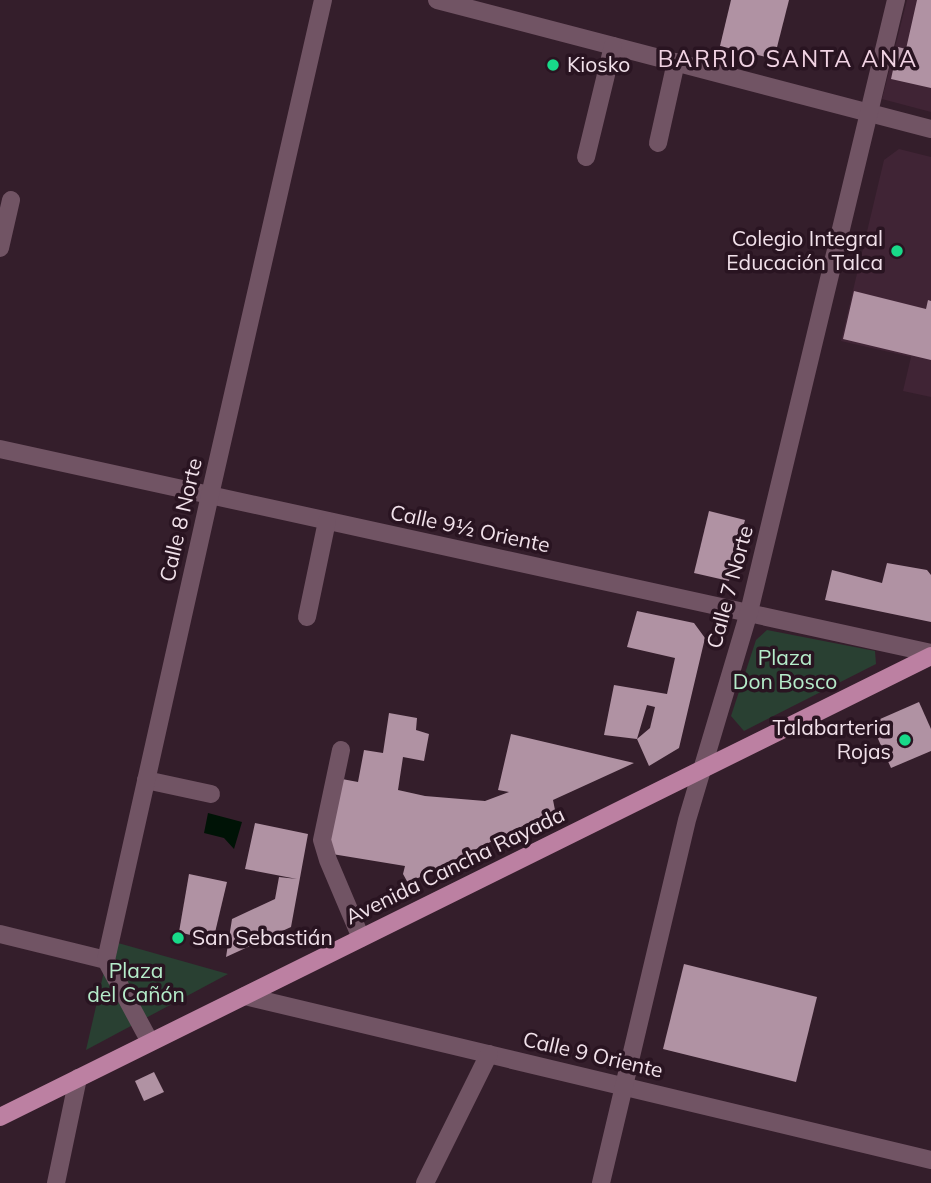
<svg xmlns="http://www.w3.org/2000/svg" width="931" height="1183" font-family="Mulish,sans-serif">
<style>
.built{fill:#402435}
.green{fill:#294032}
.water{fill:#001306}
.building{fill:#b092a3;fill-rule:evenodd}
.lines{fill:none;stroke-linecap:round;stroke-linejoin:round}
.minor{stroke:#715464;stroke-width:18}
.major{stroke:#bc80a2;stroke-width:18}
.poi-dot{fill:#18d989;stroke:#291421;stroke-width:2.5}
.labels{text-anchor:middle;stroke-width:7;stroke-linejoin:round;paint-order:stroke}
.poi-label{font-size:21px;fill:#f1e1ea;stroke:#291421;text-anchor:start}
.street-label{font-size:21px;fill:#f1e1ea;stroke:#291421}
.park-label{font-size:21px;fill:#b5ecca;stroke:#291421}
.neighbourhood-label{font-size:23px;letter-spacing:2px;fill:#f1d3e3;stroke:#291421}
</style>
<rect width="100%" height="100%" fill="#341e2b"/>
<g class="built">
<path d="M907 0H931V112L882 99Z"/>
<path d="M899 149 931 157V397L903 391 911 357 841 341 884 160Z"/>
</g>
<g class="green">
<path d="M767 630 875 651 876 664 744 731 731 716 756 640Z"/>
<path d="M111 941 228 974 86 1050Z"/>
</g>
<path class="water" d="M208 813 242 822 234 849 224 838 204 833Z"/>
<g class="building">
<path d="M731 0H789L774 59 720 46Z"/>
<path d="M917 0H931V88L891 79 898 47 906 49Z"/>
<path d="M854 291 926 309 928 300 931 301V360L843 339Z"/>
<path d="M709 511 745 520 729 581 694 573Z"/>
<path d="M887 563 927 570 931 575V622L825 600 832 570 882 583Z"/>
<path d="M637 611 694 623 705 638 679 748 649 766 637 739 604 735 614 685 667 694 675 658 627 647ZM647 705 655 707 650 728 637 739Z"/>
<path d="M919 702 931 729V751L891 768 871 723Z"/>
<path d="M389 713 417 718 416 730 429 734 424 761 403 757 398 790 425 796 485 801 509 792 498 790 511 734 634 763 553 800 555 810 408 883 403 874 405 866 326 853 342 779 358 782 364 750 383 753Z"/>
<path d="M255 823 308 834 291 927 226 957 232 919 275 899 279 877 297 879 245 869Z"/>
<path d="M189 874 227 882 213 941 179 932Z"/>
<path d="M684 964 817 997 796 1082 663 1049Z"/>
<path d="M154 1072 164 1092 144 1101 135 1081Z"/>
</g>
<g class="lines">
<g class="minor">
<path d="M437 0 931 129"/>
<path d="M658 143 676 62"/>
<path d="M586 157 613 46"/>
<path d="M0 248 11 200"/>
<path d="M0 449 931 653"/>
<path d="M307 617 327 521"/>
<path d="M341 750 322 840 328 860 361 938"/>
<path d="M146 780 211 794"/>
<path d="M0 934 106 960"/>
<path d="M245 996 931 1160"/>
<path d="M150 1042 106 960 210 495 323 0"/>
<path d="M56 1183 78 1078"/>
<path d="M425 1183 489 1054"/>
<path d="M601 1183 687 820 749 612 896 0"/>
</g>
<path class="major" d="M0 1117 931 656"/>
</g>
<g class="poi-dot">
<circle cx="553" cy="65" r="7"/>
<circle cx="897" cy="251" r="7"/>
<circle cx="905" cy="740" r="7"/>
<circle cx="178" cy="938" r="7"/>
</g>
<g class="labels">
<g class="poi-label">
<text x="567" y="72">Kiosko</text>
<text x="883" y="246" text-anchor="end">Colegio Integral<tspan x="883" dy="24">Educación Talca</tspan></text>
<text x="891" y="735" text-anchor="end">Talabarteria<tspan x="891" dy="24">Rojas</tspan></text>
<text x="192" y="945">San Sebastián</text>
</g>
<g class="street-label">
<text transform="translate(181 520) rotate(-77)" y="7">Calle 8 Norte</text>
<text transform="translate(470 529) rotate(12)" y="7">Calle 9½ Oriente</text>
<text transform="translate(730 587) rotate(-75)" y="7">Calle 7 Norte</text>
<text transform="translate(455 866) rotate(-26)" y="7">Avenida Cancha Rayada</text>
<text transform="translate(593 1055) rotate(13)" y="7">Calle 9 Oriente</text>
</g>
<g class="park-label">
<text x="785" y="665">Plaza<tspan x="785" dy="24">Don Bosco</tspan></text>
<text x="136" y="978">Plaza<tspan x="136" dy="24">del Cañón</tspan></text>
</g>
<g class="neighbourhood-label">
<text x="788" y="67">BARRIO SANTA ANA</text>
</g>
</g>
</svg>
